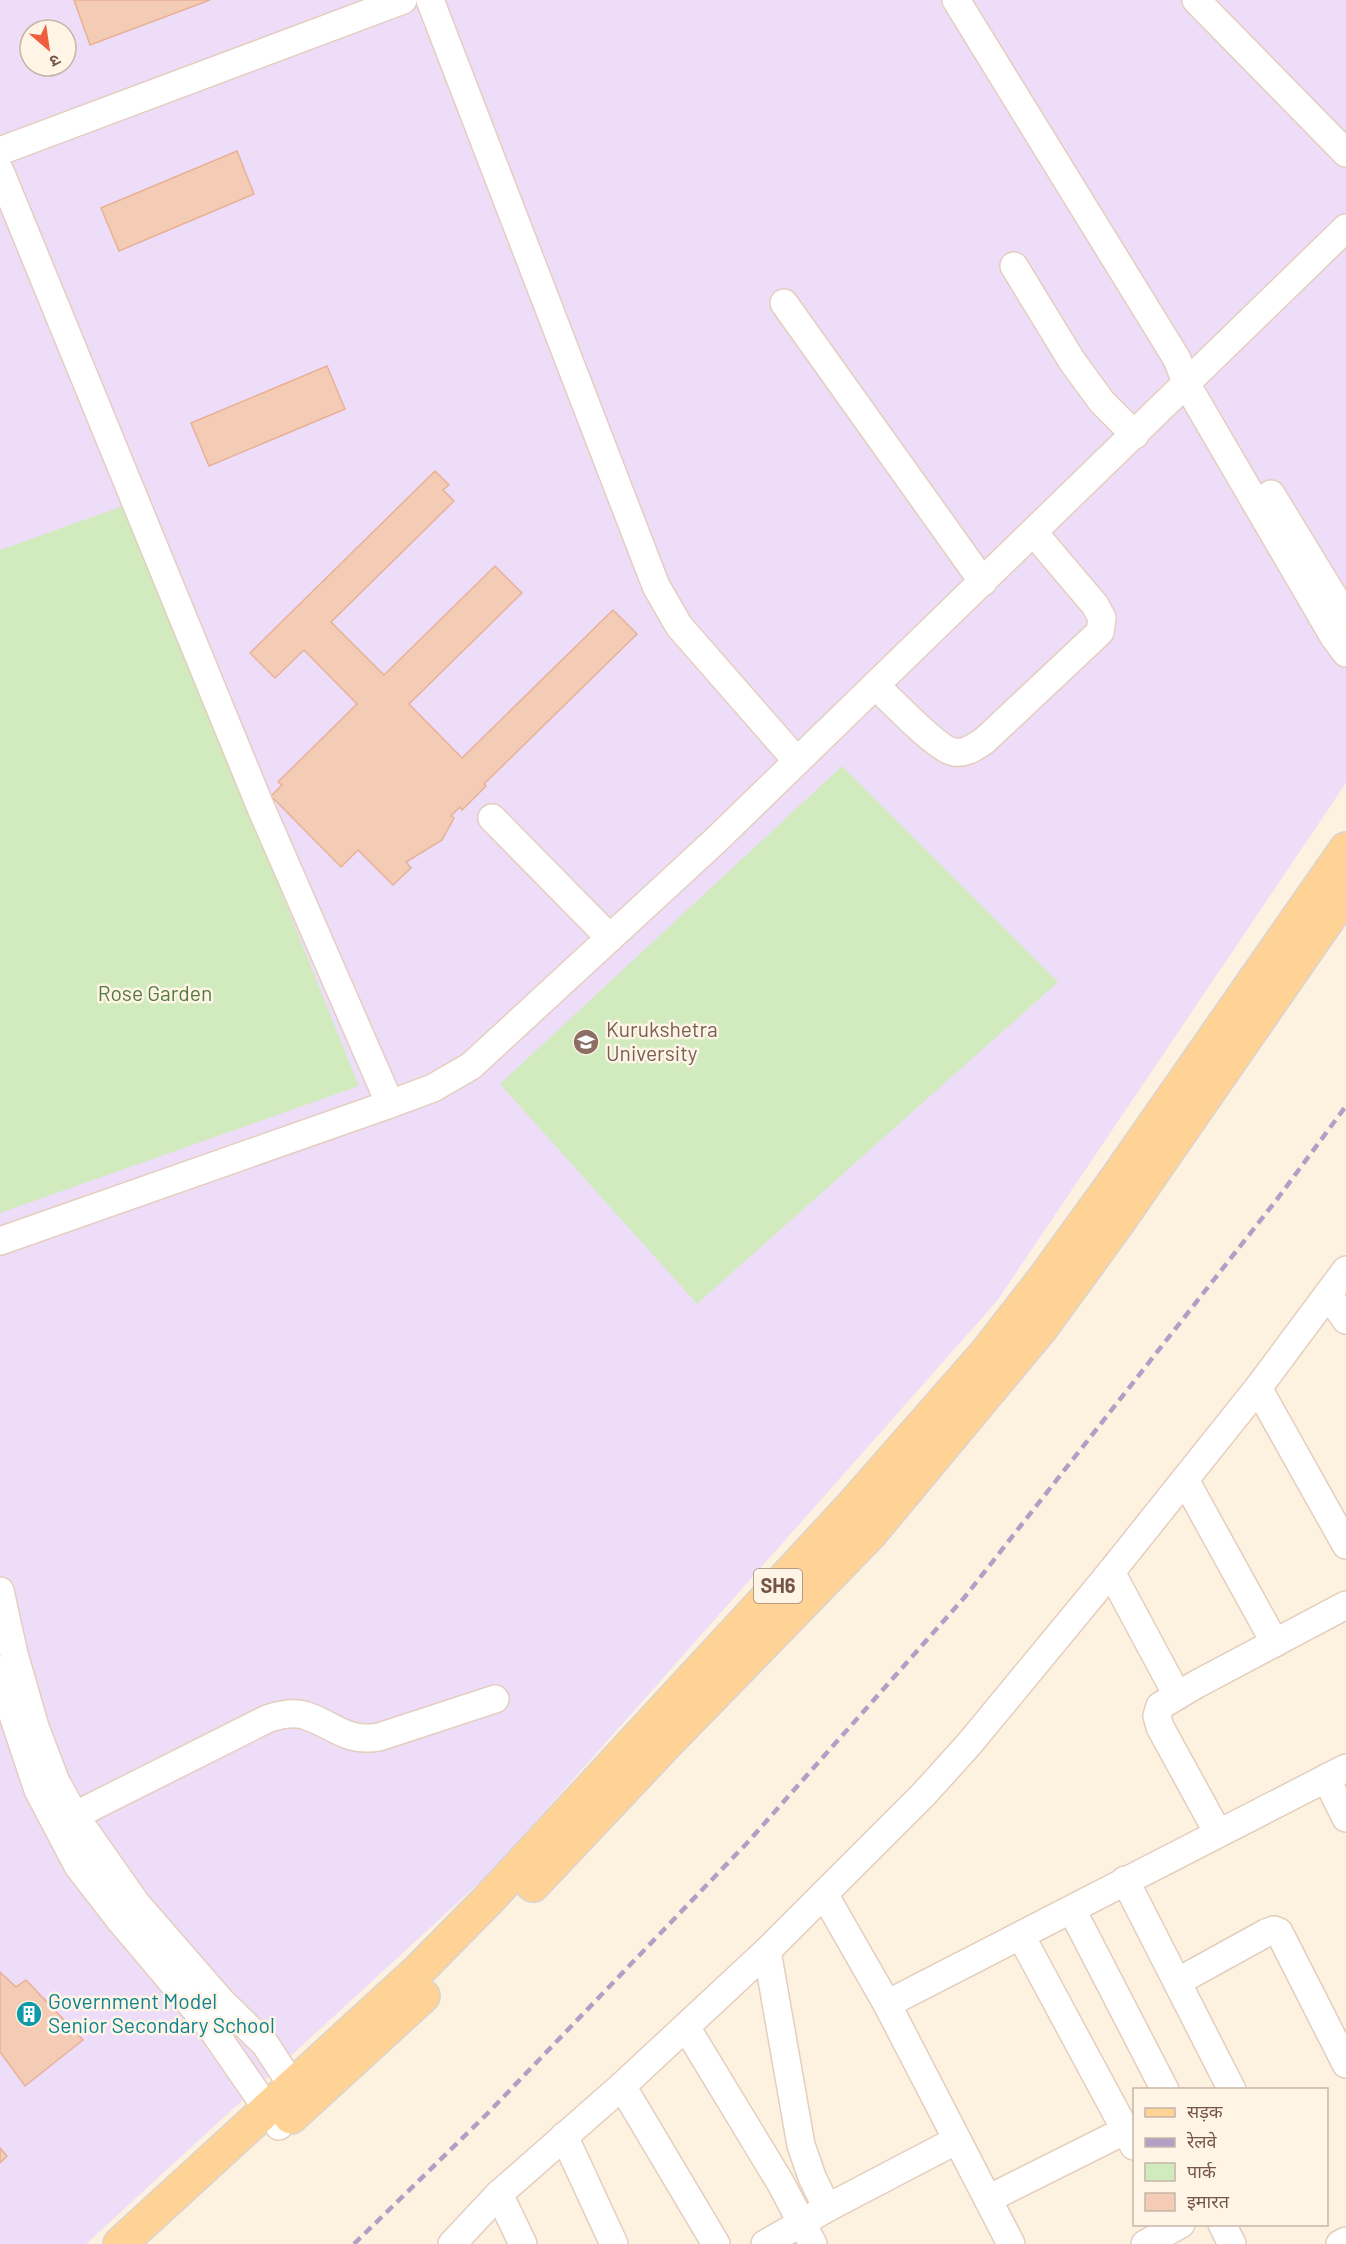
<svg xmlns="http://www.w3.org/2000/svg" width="1346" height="2244" font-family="Barlow,'Noto Sans Devanagari',sans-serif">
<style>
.education{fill:#eeddf9;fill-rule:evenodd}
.green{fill:#d2ebbe}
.building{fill:#f4ccb6;stroke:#e7b196;stroke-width:1.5}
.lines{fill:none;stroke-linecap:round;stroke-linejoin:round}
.minor-casing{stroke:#e4cebe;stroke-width:30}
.major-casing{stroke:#dbd3cf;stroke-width:36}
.minor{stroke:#fff;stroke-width:27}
.major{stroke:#ffd395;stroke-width:33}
.rail{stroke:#b29fc6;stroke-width:4.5;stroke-dasharray:9 6;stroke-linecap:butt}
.labels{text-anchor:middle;stroke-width:5;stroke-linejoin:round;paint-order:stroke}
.shield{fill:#fff5e7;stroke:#9e8576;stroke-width:1.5}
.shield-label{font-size:20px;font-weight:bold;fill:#755546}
.park-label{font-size:21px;fill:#537b3d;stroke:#fff5e7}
.education-label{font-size:21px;fill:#785e54;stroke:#fff5e7;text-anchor:start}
.culture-label{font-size:21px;fill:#0d838f;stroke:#fff5e7;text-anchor:start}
</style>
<rect width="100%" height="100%" fill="#fdf1e0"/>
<path class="education" d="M0 0H1346V783L997 1301 492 1871 86 2244H0ZM30 30H66V66H30Z"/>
<g class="green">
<path d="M126 505 359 1086 0 1213V550Z"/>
<path d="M842 766 1058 982 697 1304 500 1084Z"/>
</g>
<g class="building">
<path d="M74 0H210L90 45Z"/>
<path d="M237 151 254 194 119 251 101 208Z"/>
<path d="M327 366 345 409 209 466 191 423Z"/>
<path d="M435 471 449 485 443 490 454 501 331 622 384 675 495 566 522 593 409 704 462 758 613 610 637 634 484 784 486 786 462 810 460 807 451 816 454 818 442 840 406 862 411 868 393 885 358 850 341 867 271 796 282 785 278 782 357 704 304 650 275 678 250 653Z"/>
<path d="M0 1972 16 1987 26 1980 83 2040 25 2086 0 2052Z"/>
<path d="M0 2148 7 2156 0 2163Z"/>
</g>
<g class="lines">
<g class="minor-casing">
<g id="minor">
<path d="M430 0 656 586 679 626 797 761"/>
<path d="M956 0 1177 359 1187 385 1334 637 1346 653"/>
<path d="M1196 0 1346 153"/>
<path d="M0 151 403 0"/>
<path d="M0 171 261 808 390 1104"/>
<path d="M1014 266 1072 361 1102 402 1135 435"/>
<path d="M784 303 983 582"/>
<path d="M1271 494 1346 617"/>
<path d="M876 686C890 699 938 750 954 752 966 754 974 747 984 741L1100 632 1102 618 1095 605 1034 533"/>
<path d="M492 818 610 938"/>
<path d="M0 1241 390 1104 433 1088 471 1066 715 841 1346 228"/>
<path d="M1328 1294 1346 1320"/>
<path d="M1258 1388 1346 1545"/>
<path d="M1185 1480 1275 1643"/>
<path d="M1111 1572 1177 1695"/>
<path d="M0 1591 14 1654 35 1727 56 1782 75 1816 136 1903 222 2002 265 2044 303 2102"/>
<path d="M0 1670 6 1694 38 1790 78 1866 119 1919 212 2029 279 2126"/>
<path d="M1326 1778 1346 1818"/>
<path d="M60 1823 267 1719C279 1715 292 1712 304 1715 333 1724 346 1743 379 1737L495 1699"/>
<path d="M1218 1833 1160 1727 1157 1716 1160 1706 1197 1684 1346 1605"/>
<path d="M1125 1880 1232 2090"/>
<path d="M824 1894 887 2004 1011 2244"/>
<path d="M1072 1910 1165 2090"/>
<path d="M1021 1936 1134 2146"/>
<path d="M767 1951 801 2145 812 2177 827 2208"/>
<path d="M1177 1982 1266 1933 1274 1930 1279 1932 1346 2064"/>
<path d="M887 2004 1346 1768"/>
<path d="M686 2027 780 2182 813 2244"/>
<path d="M622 2086 716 2244"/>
<path d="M564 2136 614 2244"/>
<path d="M499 2194 523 2244"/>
<path d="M988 2199 1126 2130"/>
<path d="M1222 2224 1232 2244"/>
<path d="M452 2244 499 2194 622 2086 767 1951 924 1794 970 1743 1111 1572 1258 1388 1346 1270"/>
<path d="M765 2244 827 2208 957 2140"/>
<path d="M1145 2244 1181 2224"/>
<path d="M1340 2244 1346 2241"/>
</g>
</g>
<g class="major-casing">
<g id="major">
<path d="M533 1885 664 1746 870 1534 1042 1327 1119 1221 1346 893"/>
<path d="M291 2117 423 1996"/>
<path d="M120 2244 419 1970 488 1900 851 1507 987 1352 1043 1280 1117 1178 1346 849"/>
</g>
</g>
<use href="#minor" class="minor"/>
<use href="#major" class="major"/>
<path class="rail" d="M354 2244 488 2113 747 1843 964 1598 1278 1198 1346 1106"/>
</g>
<defs>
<g id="university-disc" transform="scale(1.35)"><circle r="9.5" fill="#8d6e63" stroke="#fff5e7"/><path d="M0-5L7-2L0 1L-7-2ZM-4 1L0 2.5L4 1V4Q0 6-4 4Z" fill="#fff"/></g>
<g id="building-disc" transform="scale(1.35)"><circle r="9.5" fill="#0f9aa8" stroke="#fff5e7"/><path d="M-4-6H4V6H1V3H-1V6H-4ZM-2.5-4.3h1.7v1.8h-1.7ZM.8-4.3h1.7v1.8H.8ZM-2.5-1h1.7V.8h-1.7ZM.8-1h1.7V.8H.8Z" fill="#fff"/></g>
</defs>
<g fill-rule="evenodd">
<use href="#university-disc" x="586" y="1042"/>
<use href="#building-disc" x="29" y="2014"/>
</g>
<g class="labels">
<rect class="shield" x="754" y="1569" width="48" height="34" rx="4.5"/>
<g class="shield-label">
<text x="778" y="1593">SH6</text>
</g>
<g class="park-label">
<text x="155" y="1001">Rose Garden</text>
</g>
<g class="education-label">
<text x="606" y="1037">Kurukshetra<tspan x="606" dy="24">University</tspan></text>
</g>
<g class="culture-label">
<text x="48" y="2009">Government Model<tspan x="48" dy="24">Senior Secondary School</tspan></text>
</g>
</g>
<rect x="1133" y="2088" width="195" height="138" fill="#fff5e7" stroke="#c8b5a7" stroke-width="1.5"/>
<rect x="1145" y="2108" width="30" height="9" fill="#ffd395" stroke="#c8b5a7" stroke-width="1.5"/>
<text x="1187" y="2118" font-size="18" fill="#755546">सड़क</text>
<rect x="1145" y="2138" width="30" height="9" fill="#b29fc6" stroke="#c8b5a7" stroke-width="1.5"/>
<text x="1187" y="2148" font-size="18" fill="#755546">रेलवे</text>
<rect x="1145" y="2163" width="30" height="18" fill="#d2ebbe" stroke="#c8b5a7" stroke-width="1.5"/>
<text x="1187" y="2178" font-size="18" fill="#755546">पार्क</text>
<rect x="1145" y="2193" width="30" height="18" fill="#f4ccb6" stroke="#c8b5a7" stroke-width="1.5"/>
<text x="1187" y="2208" font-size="18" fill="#755546">इमारत</text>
<g transform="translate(48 48) rotate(151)"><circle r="28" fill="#fff5e7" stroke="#c8b5a7" stroke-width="1.5"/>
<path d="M0-4.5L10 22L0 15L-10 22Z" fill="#ee5e3e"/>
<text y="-9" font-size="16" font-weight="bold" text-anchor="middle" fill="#755546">उ</text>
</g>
</svg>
